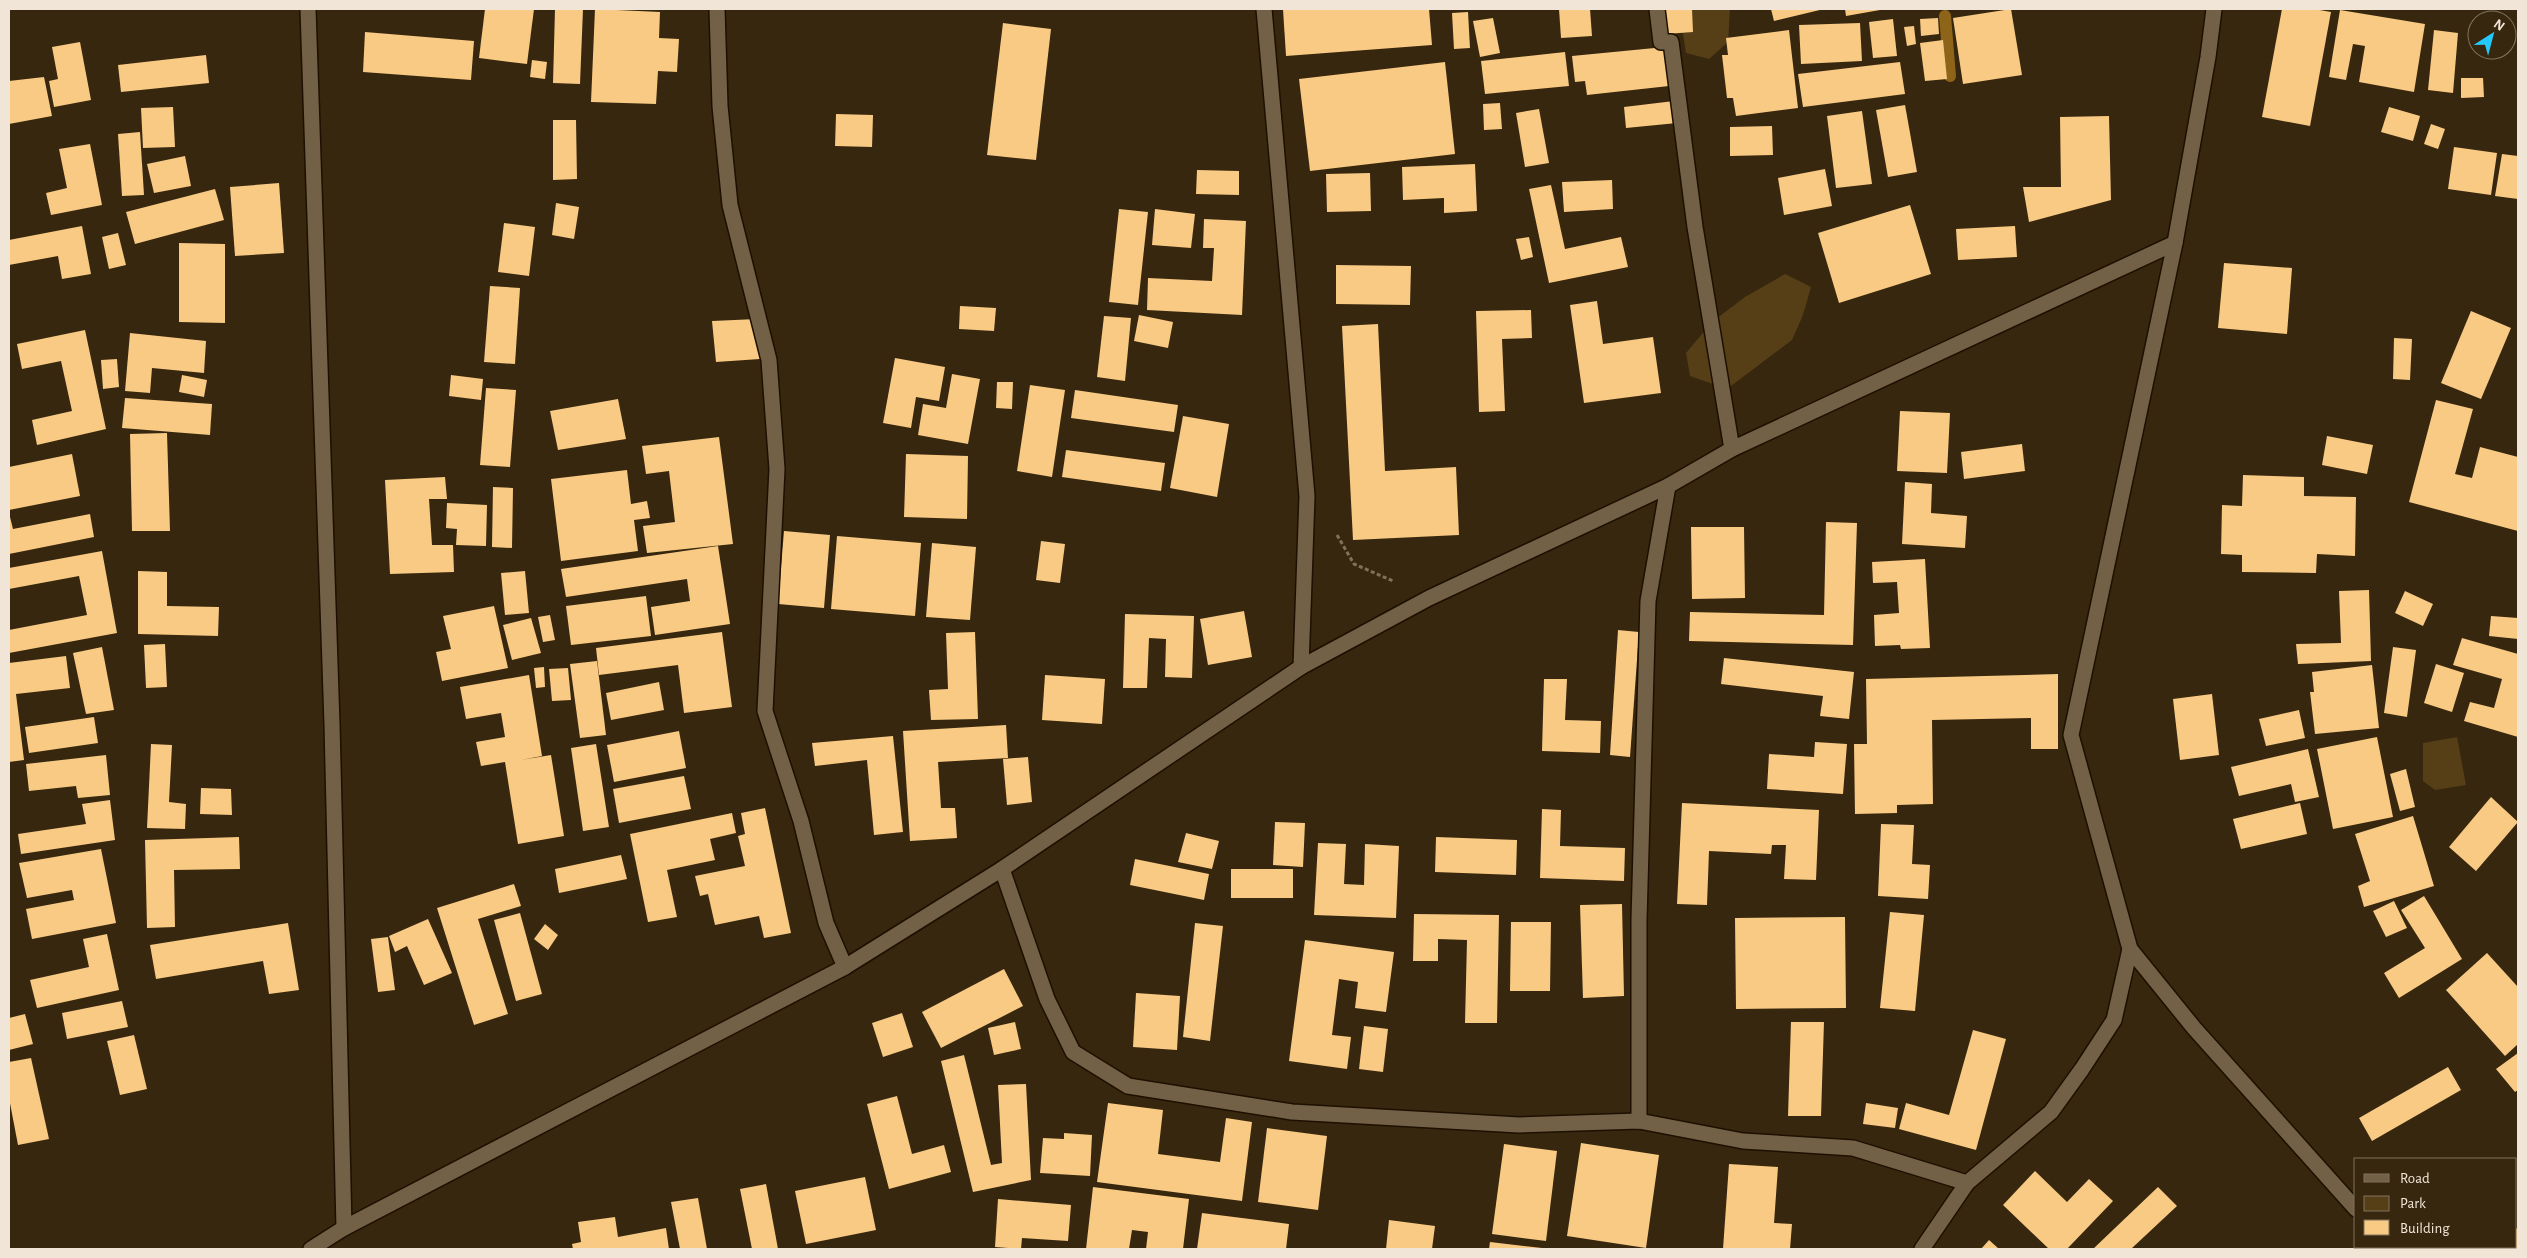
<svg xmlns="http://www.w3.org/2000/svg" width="2527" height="1258" font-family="'Alegreya Sans',sans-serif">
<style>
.green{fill:#563e17}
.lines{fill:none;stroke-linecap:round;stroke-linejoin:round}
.stream{stroke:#8e6419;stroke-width:12}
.building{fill:#f9ca84}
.minor-casing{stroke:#1e1000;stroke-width:18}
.path{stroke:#7f715c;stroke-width:3;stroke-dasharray:4 2.5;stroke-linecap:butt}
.minor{stroke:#736147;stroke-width:15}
</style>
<rect width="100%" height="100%" fill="#37270f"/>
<g class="green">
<path d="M1679 9H1730L1728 42 1709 59 1686 53Z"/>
<path d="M1785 274 1811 287 1803 315 1792 340 1727 389 1690 376 1686 353 1712 322 1745 297Z"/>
<path d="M2457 737 2466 785 2435 790 2423 781V743Z"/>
</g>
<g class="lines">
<path class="stream" d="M1945 16 1950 76"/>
</g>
<g class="building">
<path d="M485 9H534L527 64 479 58Z"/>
<path d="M555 9H583L580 84 553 83Z"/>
<path d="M595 9 660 12 659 38 679 39 677 72 658 71 656 104 591 102Z"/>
<path d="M1283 9H1429L1432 45 1286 56Z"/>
<path d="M1559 9H1590L1592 36 1561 38Z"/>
<path d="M1664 9H1692L1693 32 1666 34Z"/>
<path d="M1771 9H1824L1774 21Z"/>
<path d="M1845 9H1880V10L1846 16Z"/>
<path d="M2011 9 2022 75 1963 84 1953 18Z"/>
<path d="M2282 9H2314L2331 12 2310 126 2262 117Z"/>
<path d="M2340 10 2425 24 2414 92 2359 82 2365 46 2353 44 2346 80 2329 77Z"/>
<path d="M1468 12 1470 48 1454 49 1452 13Z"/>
<path d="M1493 18 1500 53 1480 57 1473 21Z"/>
<path d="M1938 18 1939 34 1921 36 1920 19Z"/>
<path d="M1893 19 1897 56 1873 58 1869 22Z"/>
<path d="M1003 23 1051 29 1036 160 987 155Z"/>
<path d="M1860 23 1862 61 1801 64 1799 25Z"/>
<path d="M1914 26 1916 44 1907 46 1904 27Z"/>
<path d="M1789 30 1798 108 1736 116 1733 98H1727L1722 55H1728L1726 38Z"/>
<path d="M2434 30 2458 33 2453 93 2428 90Z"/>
<path d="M365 32 474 41 471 80 363 72Z"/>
<path d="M1943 40 1947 79 1925 81 1920 43Z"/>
<path d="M80 42 91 100 54 107 49 81 58 79 52 47Z"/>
<path d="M1665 47 1669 86 1587 95 1585 81 1575 82 1572 56Z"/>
<path d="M1565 52 1569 86 1485 94 1481 61Z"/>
<path d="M206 55 209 83 121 92 118 65Z"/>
<path d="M532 60 547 62 545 79 530 77Z"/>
<path d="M1445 62 1455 154 1310 171 1299 79Z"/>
<path d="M1900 62 1905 94 1803 107 1798 74Z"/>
<path d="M44 77 52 116 9 124V81Z"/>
<path d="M2461 78H2483L2484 97 2461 98Z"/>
<path d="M1674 101 1677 123 1626 128 1624 107Z"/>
<path d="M1500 103 1502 129 1484 130 1483 104Z"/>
<path d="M1905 105 1917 172 1888 177 1876 110Z"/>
<path d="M173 107 175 147 143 148 141 108Z"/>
<path d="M2389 107 2420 116 2413 141 2381 132Z"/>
<path d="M1539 109 1549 163 1525 167 1516 113Z"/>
<path d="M1862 111 1872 184 1836 188 1827 116Z"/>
<path d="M836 114 873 115 872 147 835 146Z"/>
<path d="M2109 116 2111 200 2029 222 2023 187H2061L2060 117Z"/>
<path d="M553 120H576L577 179 553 180Z"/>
<path d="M2431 124 2445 129 2438 149 2424 144Z"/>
<path d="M1772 126 1773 155 1730 156V127Z"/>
<path d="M140 132 144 195 122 196 118 134Z"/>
<path d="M90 144 102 205 51 215 46 193 67 188 59 149Z"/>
<path d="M2454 147 2497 153 2491 195 2448 189Z"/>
<path d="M2502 154 2518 156V199L2495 196Z"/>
<path d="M185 156 191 186 154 193 147 164Z"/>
<path d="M1475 164 1477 211 1444 213V198L1403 200 1402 167Z"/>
<path d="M1825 169 1832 206 1784 215 1778 178Z"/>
<path d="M1197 170 1239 171V195L1196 194Z"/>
<path d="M1370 173 1371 211 1327 212 1326 174Z"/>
<path d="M1612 180 1613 209 1564 212 1562 182Z"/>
<path d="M279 183 284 253 235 256 230 187Z"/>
<path d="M1551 185 1565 249 1621 237 1628 267 1549 283 1529 189Z"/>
<path d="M215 189 224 220 135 244 126 212Z"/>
<path d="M556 203 579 207 574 239 552 235Z"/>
<path d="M1910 205 1931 274 1839 303 1818 233Z"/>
<path d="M1119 209 1148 212 1138 305 1109 302Z"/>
<path d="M1155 209 1195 214 1191 248 1152 245Z"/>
<path d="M1204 219 1246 221 1242 315 1147 310 1148 278 1212 281 1214 248H1203Z"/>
<path d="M504 223 535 227 529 276 498 272Z"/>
<path d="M82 226 91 274 62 279 58 256 9 265V240Z"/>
<path d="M2015 226 2017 257 1958 260 1956 229Z"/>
<path d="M118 233 126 265 109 269 102 237Z"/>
<path d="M1529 237 1533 257 1521 260 1516 239Z"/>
<path d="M179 243 225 244V323L179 322Z"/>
<path d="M2224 263 2292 268 2287 334 2218 328Z"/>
<path d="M1336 265 1411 266 1410 305 1336 304Z"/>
<path d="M490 286 520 288 515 364 484 362Z"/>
<path d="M1597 301 1603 344 1653 337 1661 393 1584 403 1570 305Z"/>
<path d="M960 306 996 308 994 331 959 329Z"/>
<path d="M1531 310 1532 338 1502 339 1505 411 1479 412 1476 311Z"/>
<path d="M2471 311 2511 328 2481 399 2441 383Z"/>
<path d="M1139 315 1173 322 1168 348 1134 341Z"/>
<path d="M1104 316 1131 318 1125 381 1097 377Z"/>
<path d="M757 319 760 359 716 362 712 321Z"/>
<path d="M1378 324 1385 471 1456 467 1459 535 1353 540 1342 326Z"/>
<path d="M85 330 106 429 37 445 32 420 72 411 61 361 22 369 17 344Z"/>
<path d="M130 333 206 341 204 373 152 368 150 393 125 391Z"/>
<path d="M2394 338 2412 339 2410 380 2393 379Z"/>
<path d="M895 358 945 367 939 401 916 397 911 428 883 423Z"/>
<path d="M117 359 119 387 103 389 101 360Z"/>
<path d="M952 374 980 379 968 444 918 435 923 404 946 408Z"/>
<path d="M182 375 207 380 204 397 179 392Z"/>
<path d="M451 375 483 379 481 400 449 396Z"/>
<path d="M997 382H1013L1012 409 996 408Z"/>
<path d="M1030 385 1065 390 1052 477 1017 471Z"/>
<path d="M486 388 516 390 510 467 480 465Z"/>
<path d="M1075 390 1178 405 1174 432 1071 418Z"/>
<path d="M125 398 212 404 210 435 122 428Z"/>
<path d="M618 399 626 439 558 450 550 411Z"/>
<path d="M2436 400 2473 409 2455 474 2472 478 2480 447 2518 457V531L2409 502Z"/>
<path d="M1900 411 1950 413 1947 473 1897 471Z"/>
<path d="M1183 416 1229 424 1217 497 1170 488Z"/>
<path d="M167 433 170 531H132L130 434Z"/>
<path d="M2327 436 2373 445 2367 474 2322 465Z"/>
<path d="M719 437 733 544 647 553 643 526 675 522 669 471 646 474 642 446Z"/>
<path d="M2022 444 2025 471 1964 479 1961 452Z"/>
<path d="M1066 450 1165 463 1161 491 1062 477Z"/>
<path d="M72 454 80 496 9 510V467Z"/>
<path d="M906 454 968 456 967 519 904 517Z"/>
<path d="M627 470 631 504 647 501 650 518 634 520 638 551 561 561 551 479Z"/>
<path d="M2243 475 2304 477V496L2356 497 2355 556 2317 554 2316 573 2242 572V555L2221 554 2222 505 2242 506Z"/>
<path d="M445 477 447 499H429L432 545H453L454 572 390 574 385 480Z"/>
<path d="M1905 482 1932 484 1931 513 1967 516 1965 548 1902 544Z"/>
<path d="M493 487 513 488 512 548 492 547Z"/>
<path d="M447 503 487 505 486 546 456 545 457 529 446 528Z"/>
<path d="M9 513 13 529 90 514 94 537 9 554Z"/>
<path d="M1826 522 1857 523 1853 645 1689 641 1690 612 1824 615Z"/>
<path d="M1691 527H1744L1745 598 1692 599Z"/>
<path d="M784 531 830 535 824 608 778 604Z"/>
<path d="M837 536 921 543 915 616 831 609Z"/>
<path d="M1041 541 1065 544 1060 583 1036 580Z"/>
<path d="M932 543 976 547 970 620 926 617Z"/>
<path d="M718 546 730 624 655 635 651 607 690 601 687 579 566 597 561 569Z"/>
<path d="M102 551 117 633 9 653V630L87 615 79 576 9 589V568Z"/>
<path d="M1925 559 1930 648 1901 649 1900 645 1875 646 1874 615 1899 613 1897 582 1873 583 1872 562Z"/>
<path d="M138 571 167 572V606L219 607 218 636 138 634Z"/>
<path d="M525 571 529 613 505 615 501 573Z"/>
<path d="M2369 590 2371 661 2298 664 2296 644 2341 643 2339 591Z"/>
<path d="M2405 591 2433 604 2423 626 2395 613Z"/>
<path d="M646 596 651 636 571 645 566 606Z"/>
<path d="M494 606 508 668 442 681 436 652 451 649 443 616Z"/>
<path d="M1244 611 1252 657 1208 665 1200 619Z"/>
<path d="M1125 614 1194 616 1192 678 1165 677 1166 639 1149 638 1147 688H1123Z"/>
<path d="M550 615 555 640 543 642 538 617Z"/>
<path d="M2491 616 2518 618V639L2489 636Z"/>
<path d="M531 618 541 653 512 660 503 625Z"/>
<path d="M1618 630 1639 632 1630 757 1610 755Z"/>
<path d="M722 632 732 707 684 713 678 665 599 675 596 648Z"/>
<path d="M975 632 978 719 931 720 929 690 948 689 946 633Z"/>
<path d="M2462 638 2518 654V737L2464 721 2470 702 2494 708 2502 679 2453 665Z"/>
<path d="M165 644 167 687 146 688 144 645Z"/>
<path d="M102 647 114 710 86 714 73 653Z"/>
<path d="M2393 647 2416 650 2407 717 2384 713Z"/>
<path d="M66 656 70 688 16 694 24 760 9 762V663Z"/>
<path d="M1724 658 1854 672 1849 719 1820 716 1823 696 1721 684Z"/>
<path d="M597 661 606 735 580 738 570 664Z"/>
<path d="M2436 664 2464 673 2452 712 2424 703Z"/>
<path d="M2372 665 2379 728 2315 734 2310 692H2314L2312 672Z"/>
<path d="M544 667 545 687 536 688 534 668Z"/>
<path d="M568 668 571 700 552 701 549 669Z"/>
<path d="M2058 674V749H2031V718L1932 720 1933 804 1897 805V813L1855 814 1854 744H1867L1866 679Z"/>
<path d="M529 675 542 756 521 760 551 755 564 836 518 844 505 762 481 766 476 742 505 737 501 713 466 719 460 687Z"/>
<path d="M1045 675 1105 679 1102 724 1042 720Z"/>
<path d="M1544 679H1567L1565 720 1601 721 1600 753 1542 751Z"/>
<path d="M659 682 664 710 611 720 606 693Z"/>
<path d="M2212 694 2219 755 2180 760 2173 699Z"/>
<path d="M2299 710 2305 738 2266 746 2259 719Z"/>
<path d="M94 717 98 743 29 753 25 727Z"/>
<path d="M1006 725 1008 758 938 762 941 808H955L957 838 910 841 903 731Z"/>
<path d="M679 731 686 768 614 782 607 745Z"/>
<path d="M893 736 903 832 874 835 867 760 815 766 812 743Z"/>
<path d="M2377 737 2393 817 2333 829 2317 749Z"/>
<path d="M1815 742 1847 744 1843 794 1767 789 1769 754 1814 757Z"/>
<path d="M151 744 172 745 169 802 186 804 185 829 147 828Z"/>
<path d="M596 744 609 827 583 831 571 748Z"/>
<path d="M2308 749 2319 797 2295 802 2291 784 2239 796 2231 767Z"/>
<path d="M106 755 110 795 78 798 76 786 29 791 26 764Z"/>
<path d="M1028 757 1032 802 1007 805 1003 759Z"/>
<path d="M2406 769 2415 807 2400 811 2390 774Z"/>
<path d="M684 776 691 809 619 823 613 789Z"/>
<path d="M201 788 231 789 232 815 200 814Z"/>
<path d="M2491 797 2518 822 2476 871 2449 847Z"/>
<path d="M110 800 115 840 21 854 18 834 86 824 82 804Z"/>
<path d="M1682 803 1819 810 1816 880 1784 879 1786 845H1772L1771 854 1709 851 1707 905 1677 904Z"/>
<path d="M2300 803 2307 834 2241 849 2233 819Z"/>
<path d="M765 808 791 933 764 938 759 916 715 925 708 894 700 896 695 876 745 866 738 836 745 834 741 813Z"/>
<path d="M1542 809 1561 810 1560 846 1625 848 1624 881 1540 878Z"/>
<path d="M732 813 736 833 710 839 715 860 667 870 677 917 648 922 630 834Z"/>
<path d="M2413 816 2434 886 2364 907 2358 886 2370 881 2355 834Z"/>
<path d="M1275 822 1305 823 1303 867 1273 865Z"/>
<path d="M1881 824 1914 825 1912 864 1930 865 1928 899 1878 896Z"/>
<path d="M1186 833 1219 841 1212 869 1178 862Z"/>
<path d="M239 837 240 869 174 870 175 927 147 928 145 840Z"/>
<path d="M1436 837 1517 840 1516 875 1435 872Z"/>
<path d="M1318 843 1346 844 1344 884 1364 885 1365 844 1399 846 1396 918 1314 915Z"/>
<path d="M101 849 116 923 32 939 26 909 74 900 72 890 27 898 19 863Z"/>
<path d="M621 855 627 879 559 893 555 869Z"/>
<path d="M1135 859 1209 874 1204 900 1130 885Z"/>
<rect x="1231" y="869" width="62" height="29"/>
<path d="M514 884 521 906 478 919 508 1014 474 1025 437 908Z"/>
<path d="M2424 896 2462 959 2399 998 2384 973 2425 948 2401 910Z"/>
<path d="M2394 901 2407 928 2386 937 2373 911Z"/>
<path d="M1622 904 1624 996 1583 998 1580 905Z"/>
<path d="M1890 912 1924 915 1915 1011 1880 1008Z"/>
<path d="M520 913 542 994 516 1001 494 920Z"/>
<path d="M1414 914 1499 915 1497 1023H1465L1467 940 1438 939V961H1413Z"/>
<path d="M1845 917 1846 1008 1736 1009 1735 918Z"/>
<path d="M428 919 452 973 424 985 407 946 395 952 389 936Z"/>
<path d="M1511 922H1551L1550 991H1510Z"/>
<path d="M288 923 299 990 269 994 263 961 156 979 150 945Z"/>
<path d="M1195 923 1223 926 1210 1041 1183 1037Z"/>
<path d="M545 924 558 935 548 950 534 939Z"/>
<path d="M107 934 119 990 37 1008 30 980 89 967 83 939Z"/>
<path d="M388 937 395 990 378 992 371 939Z"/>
<path d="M1305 940 1394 952 1386 1012 1355 1008 1358 982 1339 979 1332 1035 1351 1037 1347 1069 1289 1061Z"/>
<path d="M2487 953 2518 987V1044L2505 1056 2446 990Z"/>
<path d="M1004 969 1023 1006 941 1048 922 1012Z"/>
<path d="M1136 993 1180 996 1177 1050 1133 1047Z"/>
<path d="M122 1001 128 1027 67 1039 62 1013Z"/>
<path d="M902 1013 913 1047 883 1057 872 1023Z"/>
<path d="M25 1014 33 1044 9 1050V1018Z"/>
<path d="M1015 1022 1021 1049 994 1055 988 1028Z"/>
<path d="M1791 1022H1824L1821 1116H1788Z"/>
<path d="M1364 1026 1388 1029 1383 1072 1359 1069Z"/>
<path d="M1973 1030 2006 1039 1976 1150 1899 1129 1906 1103 1949 1115Z"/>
<path d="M134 1035 147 1089 120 1095 107 1041Z"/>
<path d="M2518 1053V1090L2515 1092 2496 1069Z"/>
<path d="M964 1055 991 1165 1002 1163 998 1085 1026 1084 1031 1180 973 1192 941 1061Z"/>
<path d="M31 1058 49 1139 18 1145 9 1098V1062Z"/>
<path d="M2448 1067 2461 1090 2372 1141 2359 1118Z"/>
<path d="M897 1096 912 1154 944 1145 951 1172 889 1189 867 1104Z"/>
<path d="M1108 1103 1163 1110 1158 1154 1220 1162 1226 1118 1252 1122 1242 1201 1097 1182Z"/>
<path d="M1866 1103 1898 1108 1895 1128 1863 1124Z"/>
<path d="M1267 1128 1327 1136 1318 1210 1258 1202Z"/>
<path d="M1064 1133 1092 1135 1090 1176 1040 1173 1043 1138 1064 1139Z"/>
<path d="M1581 1143 1659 1155 1646 1248 1567 1236Z"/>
<path d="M1504 1144 1557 1151 1546 1241 1492 1234Z"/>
<path d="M1729 1164 1778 1167 1774 1223 1792 1224 1790 1249H1723Z"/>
<path d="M2035 1171 2067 1202 2089 1179 2113 1201 2067 1249H2049L2003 1205Z"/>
<path d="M865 1177 876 1230 806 1244 795 1191Z"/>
<path d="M766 1184 778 1249H752L740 1189Z"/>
<path d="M1093 1187 1189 1199 1183 1249H1146L1148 1232 1132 1230 1129 1249H1086Z"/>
<path d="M2158 1187 2177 1206 2131 1249H2093Z"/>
<path d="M698 1198 707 1249H680L671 1202Z"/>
<path d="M998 1199 1071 1205 1068 1241 1022 1238 1021 1249 995 1247Z"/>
<path d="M1202 1213 1289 1224 1286 1249H1197Z"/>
<path d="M615 1217 618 1237 666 1228 669 1249H573L572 1244 581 1242 578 1222Z"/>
<path d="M1389 1220 1435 1226 1432 1249H1386Z"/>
<path d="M2516 1228 2518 1230V1249H2477L2479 1247H2516Z"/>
<path d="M1989 1240 1999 1249H1981Z"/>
<path d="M1490 1242 1542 1248V1249H1489Z"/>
</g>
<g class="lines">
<g class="minor-casing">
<g id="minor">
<path d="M308 9 332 724 344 1228"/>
<path d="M717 9 720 106 730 205 769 360 777 469 765 711 801 821 826 923 845 967"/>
<path d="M1264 9 1307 496 1301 667"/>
<path d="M1657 9 1661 42H1671L1695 227 1732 449"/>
<path d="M2214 9 2208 57 2175 243 2071 735 2130 949 2194 1028 2356 1209"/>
<path d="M1002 869 1047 999 1073 1052 1128 1086 1292 1112 1519 1125 1639 1121 1743 1141 1853 1148 1967 1183"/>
<path d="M1639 1121V920L1648 601 1668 486"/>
<path d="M2385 1247 2387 1249"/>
<path d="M311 1249 344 1228 845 967 1002 869 1301 667 1429 598 1668 486 1732 449 2175 243"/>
<path d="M1922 1249 1967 1183 2051 1112 2082 1069 2114 1020 2130 949"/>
</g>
</g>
<path class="path" d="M1337 535 1354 564 1393 581"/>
<use href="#minor" class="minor"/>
</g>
<rect width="2527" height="1258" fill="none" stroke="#f0e5d7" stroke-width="20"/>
<rect x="2354" y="1158" width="162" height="90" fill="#37270f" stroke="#81735f"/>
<rect x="2364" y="1174" width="25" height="8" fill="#736147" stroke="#81735f"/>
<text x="2400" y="1183" font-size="15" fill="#f0e5d7">Road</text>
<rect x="2364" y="1196" width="25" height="15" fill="#563e17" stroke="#81735f"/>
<text x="2400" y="1208" font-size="15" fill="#f0e5d7">Park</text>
<rect x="2364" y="1220" width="25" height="15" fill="#f9ca84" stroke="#81735f"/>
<text x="2400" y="1233" font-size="15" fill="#f0e5d7">Building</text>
<g transform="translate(2492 35) rotate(36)"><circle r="24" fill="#37270f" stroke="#81735f"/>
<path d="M0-4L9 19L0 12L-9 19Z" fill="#24c9fe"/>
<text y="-8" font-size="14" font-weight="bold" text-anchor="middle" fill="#f0e5d7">N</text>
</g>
</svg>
